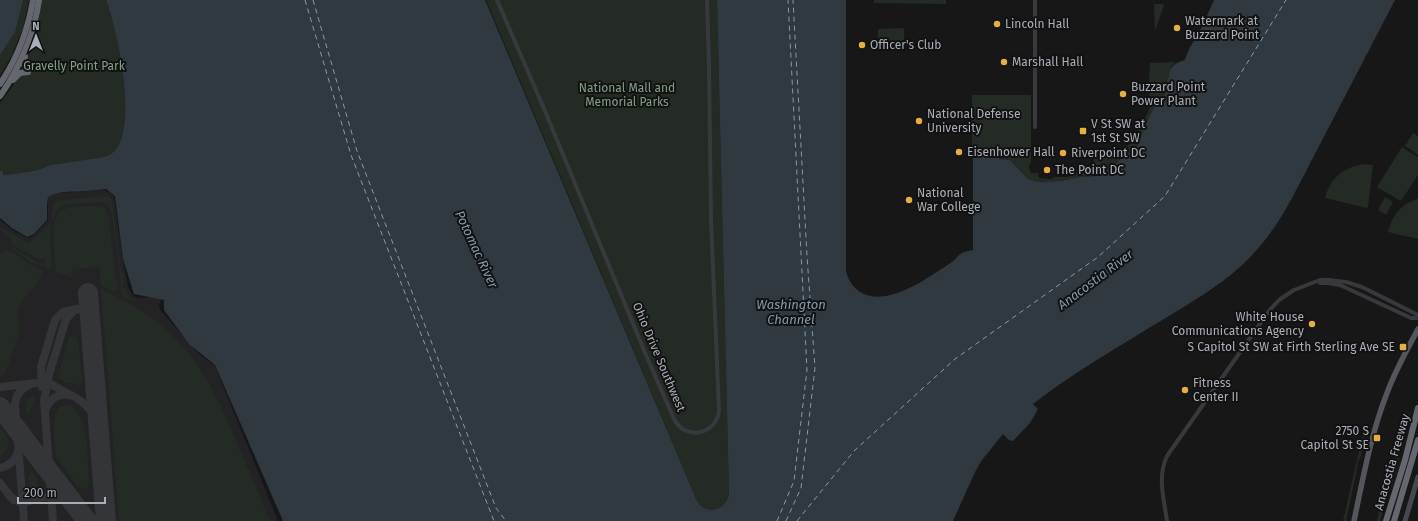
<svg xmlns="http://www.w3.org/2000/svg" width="1418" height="521" font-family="'Fira Sans',sans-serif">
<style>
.built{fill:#232325}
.green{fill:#232b24}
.water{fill:#303940}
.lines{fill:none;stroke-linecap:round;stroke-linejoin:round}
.ferry{stroke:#839bb0;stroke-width:1;stroke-dasharray:5 4;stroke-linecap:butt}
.taxiway{stroke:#343538;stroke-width:8}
.runway{stroke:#343538;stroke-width:20}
.tertiary{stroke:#38393d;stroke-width:4}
.secondary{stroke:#46484d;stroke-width:5}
.primary{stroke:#54565c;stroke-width:5.5}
.motorway{stroke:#64676e;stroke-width:6}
.poi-dot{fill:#e5af42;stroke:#121213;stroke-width:1.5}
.labels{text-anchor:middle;stroke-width:4;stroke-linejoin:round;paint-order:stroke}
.poi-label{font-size:12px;fill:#aaaeb7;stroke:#121213;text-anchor:start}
.park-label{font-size:12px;fill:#82a184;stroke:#121213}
.street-label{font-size:12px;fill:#aaaeb7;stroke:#121213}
.water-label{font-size:13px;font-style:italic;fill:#839bb0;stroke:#121213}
</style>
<rect width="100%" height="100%" fill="#171718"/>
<path class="built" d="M104 190 110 193 114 197 123 262 129 289 132 294 137 298 151 297 161 299 159 306 161 311 198 353 215 366 278 521H0V220L11 229 23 236 29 238 34 235 43 226 48 220V197L58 193Z"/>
<g class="green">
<path d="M0 0H29L23 28 12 55 0 76Z"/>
<path d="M42 0H106C118 33 135 115 118 146 115 152 110 155 104 157L50 165 38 170 21 173 3 175V171H0V103L12 87 28 57 36 32Z"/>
<path d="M486 0H717L729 494C726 510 706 516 697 501Z"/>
<path d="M874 0H946V4L874 3Z"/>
<path d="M1155 4H1163L1164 5 1155 31 1154 5Z"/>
<path d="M904 28V45H878V29Z"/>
<path d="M1176 62 1171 67 1169 87 1161 102 1159 101 1144 128 1138 145 1128 154 1121 158 1113 167 1103 173 1096 176 1081 177 1060 181 1039 182 1028 179 1010 160 999 159 998 154H972V95H1031V162L1029 167 1031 173H1038L1039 178 1052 179 1053 177H1068L1085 167H1093L1095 163 1094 161V150H1122L1136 140 1138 136V131L1148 112 1150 106 1149 78 1150 63Z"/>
<path d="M1413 133 1418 136V155L1405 146Z"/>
<path d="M1402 147 1418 157V175L1401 201 1377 187Z"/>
<path d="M1364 164 1373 165 1368 207 1366 208 1325 198C1330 178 1344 167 1364 164Z"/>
<path d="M105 196 109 197 112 200 121 270 124 274 123 287 130 297 138 301C130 301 126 299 121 293 121 281 114 215 109 207 108 204 105 203 102 202L64 205C44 216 52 249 52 267L50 269 31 262 11 248 9 245 39 263 43 264 44 266 46 265 45 258 41 259 36 258 17 248 13 245 10 236 0 230V227L29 243 51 223 53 207 55 201Z"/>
<path d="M1385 197 1393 202 1386 215 1378 210Z"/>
<path d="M1418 199V239L1388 232C1392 216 1401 203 1418 199Z"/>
<path d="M97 206 104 207 108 214 117 287V290L114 292 101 285 99 267 73 269 72 277 56 272C55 256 47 219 63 210 71 205 88 206 97 206Z"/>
<path d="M4 247 7 249 8 253 11 251 28 263 41 270 42 273C38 289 20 296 18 314 17 318 20 322 20 326 20 331 8 369 5 373 4 374 1 375 0 376V255L5 252Z"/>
<path d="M101 289C127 301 154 316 174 337 204 366 219 402 236 440 247 467 259 494 270 521H119Z"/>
<path d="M74 336 78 339 79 344 82 381 79 385 65 382 58 378 68 339 70 337Z"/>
<path d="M34 396 35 398 30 413 25 415C26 407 24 398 34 396Z"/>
<path d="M63 405V408L64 405C90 403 88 466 89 483L88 487 83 489 78 487 56 457 54 432 55 414 58 408Z"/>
<path d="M1409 413 1411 418 1410 421 1407 426V432L1403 436 1398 465 1380 521H1377L1386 477C1395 472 1396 446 1400 435 1401 431 1405 429 1407 425 1408 422 1407 418 1409 413Z"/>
<path d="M0 428C3 431 7 435 8 439 10 446 6 454 0 456Z"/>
<path d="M1367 428H1368L1365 435 1361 456 1358 461 1356 474 1346 521H1343L1363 434Z"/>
<path d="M31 470 38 479 37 486 30 491 29 478Z"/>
</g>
<g class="water">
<path d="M0 0H23L15 32 0 55Z"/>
<path d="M106 0H485L697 501C706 516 726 510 729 494L717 0H846V271C848 280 853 288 862 293 889 307 929 277 952 262 955 260 956 258 958 256 962 252 968 251 973 250V154H999V159L1010 160 1028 179 1039 182 1060 181 1081 177 1096 176 1103 173 1113 167 1121 158 1128 154 1138 145 1144 128 1158 100 1161 102 1169 87 1165 85C1174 73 1164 66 1185 60L1189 49 1202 27 1214 0H1395L1291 200C1277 225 1262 247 1241 266 1218 287 1190 303 1164 319 1120 346 1074 372 1033 404L1038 409 1030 423 1013 441 1009 440 1003 434 982 460 975 472 953 521H283L215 365 189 344 164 310V300L134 294 123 259 115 196 106 189C100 190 93 190 87 191 73 192 61 190 48 197L47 205V220L34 234 27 237 12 228 0 218V171H3V175L21 173 38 170 50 165 104 157C110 155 115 152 118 146 135 115 118 33 106 0Z"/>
</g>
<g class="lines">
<g class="ferry">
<path d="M305 0 351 155 494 521"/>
<path d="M313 0 357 151 496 508 506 521"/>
<path d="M777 521 794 481 807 370 788 0"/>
<path d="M786 521 801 488 815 368 807 256 793 0"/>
<path d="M797 521 854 451 955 359 1098 257 1165 196 1286 0"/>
</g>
<g class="taxiway">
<path d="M0 387C13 386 34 382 46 383 52 384 58 388 63 391 84 401 92 407 99 430"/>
<path d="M42 387 41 367 55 320 63 312 76 309"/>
<path d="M45 412C48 399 58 393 70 395"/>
<path d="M0 468C9 466 15 461 18 452"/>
<path d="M0 483 13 500"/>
<path d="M10 496C24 509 31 498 46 497 60 496 70 503 80 512"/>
<path d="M24 521 15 404C16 394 21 388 31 384"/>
<path d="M53 521 44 400 50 371 66 319 75 310 89 307"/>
</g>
<g class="runway">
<path d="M88 293 106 521"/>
<path d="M0 407 87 521"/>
</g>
<g class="tertiary">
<path d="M497 0 545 111 646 355 674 419C685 441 716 435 719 411L711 220 709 66 707 0"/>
<path d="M1035 127V0"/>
<path d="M1320 283H1328L1340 285 1411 318H1418"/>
<path d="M1167 521C1164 499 1157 477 1167 456L1269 311 1279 300 1294 290 1320 280H1329L1346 282 1362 287 1418 315"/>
</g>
<path class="secondary" d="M1405 521 1418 477"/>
<path class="primary" d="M1354 521C1363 478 1371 434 1387 393 1395 371 1407 350 1418 329"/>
<g class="motorway">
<path d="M13 80 20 73 28 72 24 65 25 56"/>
<path d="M0 84C17 59 28 30 33 0"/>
<path d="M0 96C20 67 34 35 39 0"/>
<path d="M1386 521 1405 460 1418 408"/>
<path d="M1394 521 1418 440"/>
</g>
</g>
<g class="poi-dot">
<circle cx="997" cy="24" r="4"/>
<circle cx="1177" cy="28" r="4"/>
<circle cx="862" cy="45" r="4"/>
<circle cx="1004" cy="62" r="4"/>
<circle cx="1123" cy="94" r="4"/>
<circle cx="919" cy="121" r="4"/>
<rect x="1079" y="127" width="8" height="8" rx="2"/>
<circle cx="959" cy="152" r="4"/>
<circle cx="1063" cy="153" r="4"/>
<circle cx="1047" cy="170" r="4"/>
<circle cx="909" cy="200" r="4"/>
<circle cx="1312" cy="324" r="4"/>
<rect x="1399" y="343" width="8" height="8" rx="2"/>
<circle cx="1185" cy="390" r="4"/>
<rect x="1373" y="434" width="8" height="8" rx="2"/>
</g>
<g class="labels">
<g class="poi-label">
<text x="1185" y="25">Watermark at<tspan x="1185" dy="14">Buzzard Point</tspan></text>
<text x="1005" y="28">Lincoln Hall</text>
<text x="870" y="49">Officer's Club</text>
<text x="1012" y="66">Marshall Hall</text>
<text x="1131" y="91">Buzzard Point<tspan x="1131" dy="14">Power Plant</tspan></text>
<text x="927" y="118">National Defense<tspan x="927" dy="14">University</tspan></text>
<text x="1091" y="128">V St SW at<tspan x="1091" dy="14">1st St SW</tspan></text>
<text x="967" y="156">Eisenhower Hall</text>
<text x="1071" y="157">Riverpoint DC</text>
<text x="1055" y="174">The Point DC</text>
<text x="917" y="197">National<tspan x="917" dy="14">War College</tspan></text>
<text x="1304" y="321" text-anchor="end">White House<tspan x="1304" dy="14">Communications Agency</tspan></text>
<text x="1395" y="351" text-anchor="end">S Capitol St SW at Firth Sterling Ave SE</text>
<text x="1193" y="387">Fitness<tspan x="1193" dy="14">Center II</tspan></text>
<text x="1369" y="435" text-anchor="end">2750 S<tspan x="1369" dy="14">Capitol St SE</tspan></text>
</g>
<g class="park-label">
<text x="74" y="70">Gravelly Point Park</text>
<text x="627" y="92">National Mall and<tspan x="627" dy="14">Memorial Parks</tspan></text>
</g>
<g class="street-label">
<text transform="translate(659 357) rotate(67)" y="4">Ohio Drive Southwest</text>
<text transform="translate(1392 462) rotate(-74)" y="4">Anacostia Freeway</text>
</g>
<g class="water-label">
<text transform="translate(477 249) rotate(65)" y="5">Potomac River</text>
<text transform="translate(1095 279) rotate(-37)" y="5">Anacostia River</text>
<text x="791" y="309">Washington<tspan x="791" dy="15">Channel</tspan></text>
</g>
</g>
<g transform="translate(36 36)" stroke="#121213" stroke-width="3" paint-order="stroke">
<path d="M0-3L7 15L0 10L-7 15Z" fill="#aaaeb7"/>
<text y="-6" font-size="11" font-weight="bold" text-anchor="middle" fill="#aaaeb7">N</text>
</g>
<path d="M18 497v6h87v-6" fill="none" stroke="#aaaeb7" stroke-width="2"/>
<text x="24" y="497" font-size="12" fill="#aaaeb7" stroke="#121213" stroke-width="3" paint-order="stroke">200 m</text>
</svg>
